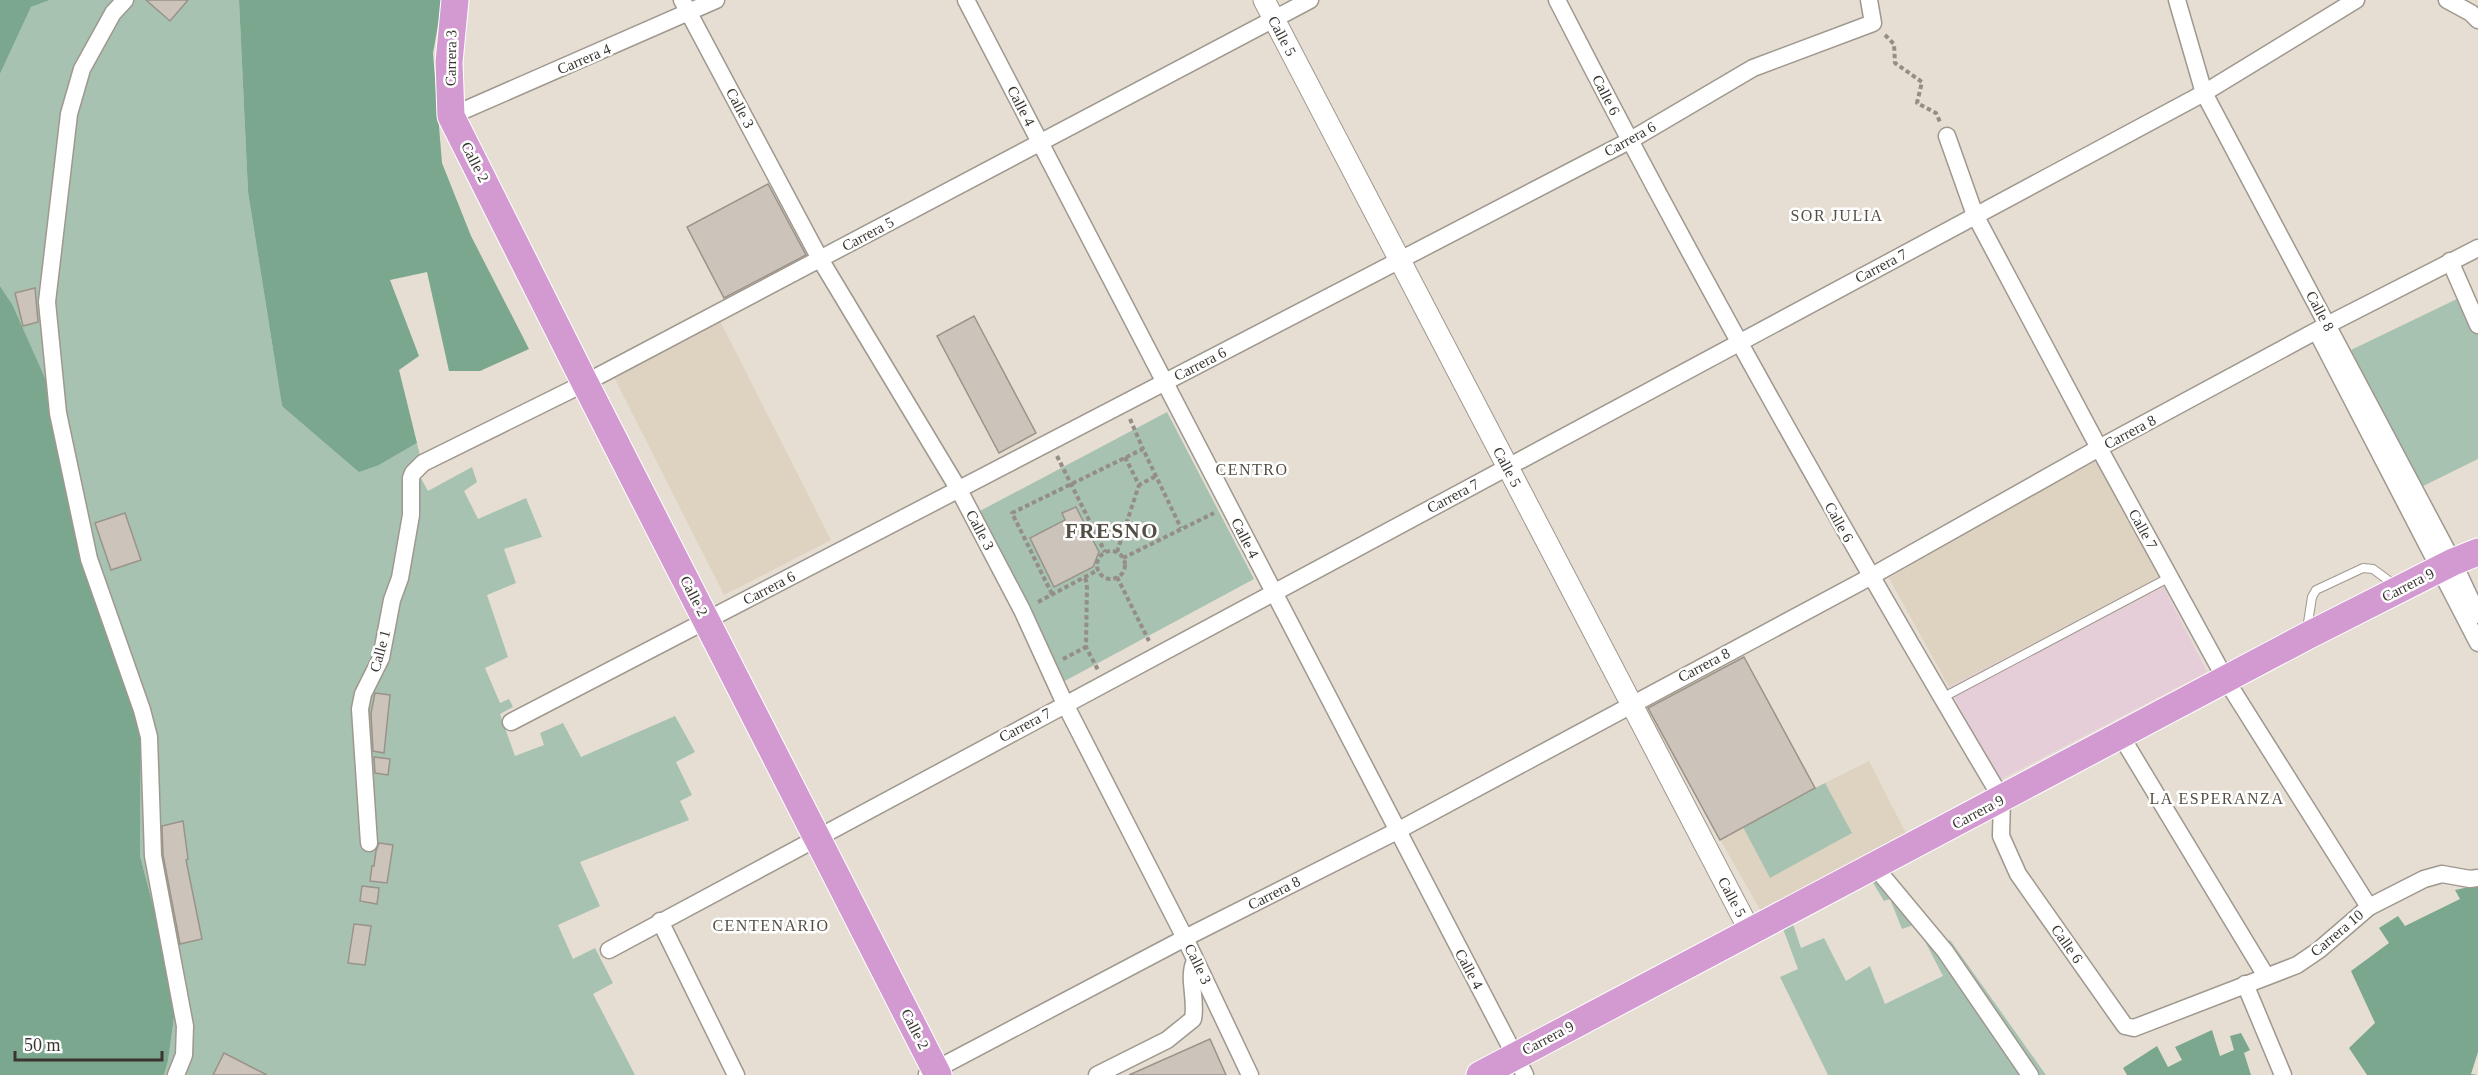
<svg xmlns="http://www.w3.org/2000/svg" width="2478" height="1075" font-family="'Times New Roman',serif">
<style>
.built{fill:#ded2c1}
.industrial{fill:#e6ced9}
.green{fill:#a7c2b1}
.forest{fill:#7aa78d}
.building{fill:#ccc4ba;stroke:#9a9389;stroke-width:1.5}
.lines{fill:none;stroke-linecap:round;stroke-linejoin:round}
.service-casing{stroke:#9f988e;stroke-width:10}
.minor-casing{stroke:#9f988e;stroke-width:19}
.tertiary-casing{stroke:#9f988e;stroke-width:23}
.trunk-casing{stroke:#fff;stroke-width:29}
.path{stroke:#948e86;stroke-width:4;stroke-dasharray:4.5 3;stroke-linecap:butt}
.service{stroke:#fff;stroke-width:8}
.minor{stroke:#fff;stroke-width:16}
.tertiary{stroke:#fff;stroke-width:21}
.trunk{stroke:#d39ad2;stroke-width:27}
.labels{text-anchor:middle;stroke-width:5;stroke-linejoin:round;paint-order:stroke}
.street-label{font-size:15px;fill:#393631;stroke:#fff}
.neighbourhood-label{font-size:16px;letter-spacing:1.5px;fill:#544e44;stroke:#fff}
.district-label{font-size:21px;font-weight:bold;letter-spacing:1.5px;fill:#544e44;stroke:#fff}
</style>
<rect width="100%" height="100%" fill="#e6ded3"/>
<g class="built">
<path d="M718 317 831 540 724 595 611 371Z"/>
<path d="M2096 455 2159 578 1949 687 1889 578Z"/>
<path d="M1742 653 1815 788 1869 761 1910 841 1763 915 1643 704Z"/>
</g>
<path class="industrial" d="M2159 578 2207 672 1998 781 1949 687Z"/>
<g class="green">
<path d="M50 0H239L248 192 282 406 379 465 417 443 420 456 417 471 428 491 472 467 477 482 464 491 478 519 526 498 542 537 504 549 516 583 487 595 508 657 485 668 500 703 509 699 513 707 500 714 515 756 544 745 540 733 563 723 581 757 675 716 695 752 676 762 692 795 680 801 689 820 580 862 600 906 558 925 573 959 595 948 613 983 593 994 635 1075H164L168 1061 177 996 140 856 141 714 12 304 0 286V74L31 7Z"/>
<path d="M2461 297 2478 334V459L2419 488 2351 350Z"/>
<path d="M1167 412 1254 579 1061 683 978 512Z"/>
<path d="M1825 783 1852 833 1770 878 1743 827Z"/>
<path d="M1883 868 1917 912 1924 911 1944 944 1950 940 2046 1075H1828L1780 977 1798 969 1782 926 1792 921 1801 948 1824 938 1846 981 1870 966 1885 1004 1943 976 1916 924 1902 929 1890 899 1884 901 1870 878Z"/>
</g>
<g class="forest">
<path d="M0 0H50L31 7 0 74Z"/>
<path d="M239 0H445L440 14 433 53 442 163 471 236 529 349 480 371H449L427 272 390 280 419 356 399 370 417 443 379 465 359 472 282 406 248 192Z"/>
<path d="M0 286 12 304 48 385 141 714 140 856 177 996 168 1061 164 1075H0Z"/>
<path d="M2478 885V1052L2471 1074 2478 1075H2367L2349 1048 2375 1023 2351 971 2389 943 2379 928 2398 916 2405 926 2460 899 2455 890Z"/>
<path d="M2212 1030 2220 1056 2234 1050 2230 1036 2241 1033 2250 1050 2244 1053 2251 1075H2127L2123 1068 2157 1046 2168 1067 2182 1060 2175 1047Z"/>
</g>
<g class="building">
<path d="M146 0H188L170 21Z"/>
<path d="M768 184 806 255 724 298 687 227Z"/>
<path d="M35 288 38 322 23 326 15 293Z"/>
<path d="M974 316 1036 433 999 453 937 336Z"/>
<path d="M1076 507 1099 552 1093 567 1054 587 1030 538 1065 520 1062 513Z"/>
<path d="M125 513 141 560 111 570 95 523Z"/>
<path d="M1744 657 1815 788 1720 840 1648 708Z"/>
<path d="M375 693 390 695 384 753 373 751 371 713Z"/>
<path d="M374 757 390 759 388 775 375 773Z"/>
<path d="M183 821 188 859 186 860 202 939 180 944 163 855 162 826Z"/>
<path d="M379 843 393 845 387 883 370 881 372 866H374L376 851Z"/>
<path d="M362 886 379 888 377 904 360 901Z"/>
<path d="M354 924 371 926 365 965 348 963Z"/>
<path d="M1210 1039 1226 1075H1129Z"/>
<path d="M224 1053 267 1075H213Z"/>
</g>
<g class="lines">
<g class="service-casing">
<g id="service">
<path d="M2307 629 2312 597 2316 590 2363 568 2373 569 2396 586"/>
<path d="M1942 698 2170 577"/>
</g>
</g>
<g class="minor-casing">
<g id="minor">
<path d="M125 0 113 13 82 69 69 114 47 302 58 413 89 559 142 710 149 737 153 856 185 1026 184 1055 176 1075"/>
<path d="M682 0 820 259 959 490 1022 610 1065 704 1185 938 1250 1075"/>
<path d="M966 0 1525 1075"/>
<path d="M1557 0C1696 272 1846 537 2002 799L2001 836 2018 874 2125 1026 2134 1028 2297 965 2319 950 2369 907 2424 879 2442 874 2470 879 2478 878"/>
<path d="M2177 0 2204 93 2453 562 2478 615"/>
<path d="M2447 0 2471 13 2478 20"/>
<path d="M451 116 716 0"/>
<path d="M1947 136 1975 215 2099 448 2226 680 2369 907"/>
<path d="M2450 261 2478 325"/>
<path d="M2317 332 2478 643"/>
<path d="M511 722 1629 141 1753 68 1873 23 1869 0"/>
<path d="M2121 736 2266 976"/>
<path d="M369 843 360 709 363 694 381 658 392 600 400 578 411 515V478L413 473 423 463 585 383 1310 0"/>
<path d="M1875 867 1945 951 2030 1075"/>
<path d="M660 921 736 1075"/>
<path d="M609 950 2204 93 2356 0"/>
<path d="M2245 984 2283 1075"/>
<path d="M927 1074 1185 938 1397 831 1870 577 2099 448 2327 325 2478 248"/>
<path d="M1097 1075 1167 1040 1193 1019C1197 999 1187 977 1195 961"/>
</g>
</g>
<g class="tertiary-casing">
<path id="tertiary" d="M1264 0 1751 933"/>
</g>
<g class="trunk-casing">
<g id="trunk">
<path d="M455 0 449 62 451 116 585 383 938 1075"/>
<path d="M1480 1075 2307 636 2453 562 2478 552"/>
</g>
</g>
<g class="path">
<path d="M1885 35 1894 44 1895 63 1922 82 1917 103 1936 113 1940 122"/>
<path d="M1130 419 1143 449"/>
<path d="M1057 456 1105 552"/>
<path d="M1125 457 1139 485 1156 476"/>
<circle cx="1111" cy="565" r="14"/>
<path d="M1117 552 1139 485"/>
<path d="M1123 558 1214 513"/>
<path d="M1117 577 1149 641"/>
<path d="M1085 578 1087 583 1086 647 1098 670"/>
<path d="M1052 594 1012 513 1143 449 1181 528"/>
<path d="M1038 602 1098 570"/>
<path d="M1063 659 1086 647"/>
</g>
<use href="#service" class="service"/>
<use href="#minor" class="minor"/>
<use href="#tertiary" class="tertiary"/>
<use href="#trunk" class="trunk"/>
</g>
<g class="labels">
<g class="street-label">
<text transform="translate(1282 36) rotate(62)" y="5">Calle 5</text>
<text transform="translate(451 58) rotate(-89)" y="5">Carrera 3</text>
<text transform="translate(584 59) rotate(-23)" y="5">Carrera 4</text>
<text transform="translate(1606 95) rotate(63)" y="5">Calle 6</text>
<text transform="translate(1021 106) rotate(63)" y="5">Calle 4</text>
<text transform="translate(740 108) rotate(62)" y="5">Calle 3</text>
<text transform="translate(1630 139) rotate(-29)" y="5">Carrera 6</text>
<text transform="translate(475 162) rotate(63)" y="5">Calle 2</text>
<text transform="translate(868 234) rotate(-28)" y="5">Carrera 5</text>
<text transform="translate(1881 266) rotate(-28)" y="5">Carrera 7</text>
<text transform="translate(2320 311) rotate(62)" y="5">Calle 8</text>
<text transform="translate(1200 364) rotate(-27)" y="5">Carrera 6</text>
<text transform="translate(2130 432) rotate(-28)" y="5">Carrera 8</text>
<text transform="translate(1507 467) rotate(62)" y="5">Calle 5</text>
<text transform="translate(1453 496) rotate(-28)" y="5">Carrera 7</text>
<text transform="translate(1839 522) rotate(61)" y="5">Calle 6</text>
<text transform="translate(2143 529) rotate(61)" y="5">Calle 7</text>
<text transform="translate(980 530) rotate(62)" y="5">Calle 3</text>
<text transform="translate(1245 538) rotate(63)" y="5">Calle 4</text>
<text transform="translate(2408 585) rotate(-27)" y="5">Carrera 9</text>
<text transform="translate(769 588) rotate(-27)" y="5">Carrera 6</text>
<text transform="translate(694 596) rotate(63)" y="5">Calle 2</text>
<text transform="translate(380 651) rotate(-75)" y="5">Calle 1</text>
<text transform="translate(1704 665) rotate(-28)" y="5">Carrera 8</text>
<text transform="translate(1025 725) rotate(-28)" y="5">Carrera 7</text>
<text transform="translate(1978 812) rotate(-28)" y="5">Carrera 9</text>
<text transform="translate(1274 893) rotate(-27)" y="5">Carrera 8</text>
<text transform="translate(1732 897) rotate(62)" y="5">Calle 5</text>
<text transform="translate(2337 933) rotate(-40)" y="5">Carrera 10</text>
<text transform="translate(2067 944) rotate(55)" y="5">Calle 6</text>
<text transform="translate(1198 964) rotate(64)" y="5">Calle 3</text>
<text transform="translate(1469 969) rotate(62)" y="5">Calle 4</text>
<text transform="translate(915 1029) rotate(63)" y="5">Calle 2</text>
<text transform="translate(1548 1038) rotate(-28)" y="5">Carrera 9</text>
</g>
<g class="neighbourhood-label">
<text x="1837" y="221">SOR JULIA</text>
<text x="1252" y="475">CENTRO</text>
<text x="2217" y="804">LA ESPERANZA</text>
<text x="771" y="931">CENTENARIO</text>
</g>
<g class="district-label">
<text x="1112" y="538">FRESNO</text>
</g>
</g>
<path d="M15 1051v9h147v-9" fill="none" stroke="#393631" stroke-width="3"/>
<text x="24" y="1051" font-size="18" fill="#393631" stroke="#ffffff" stroke-width="4.5" paint-order="stroke">50 m</text>
</svg>
